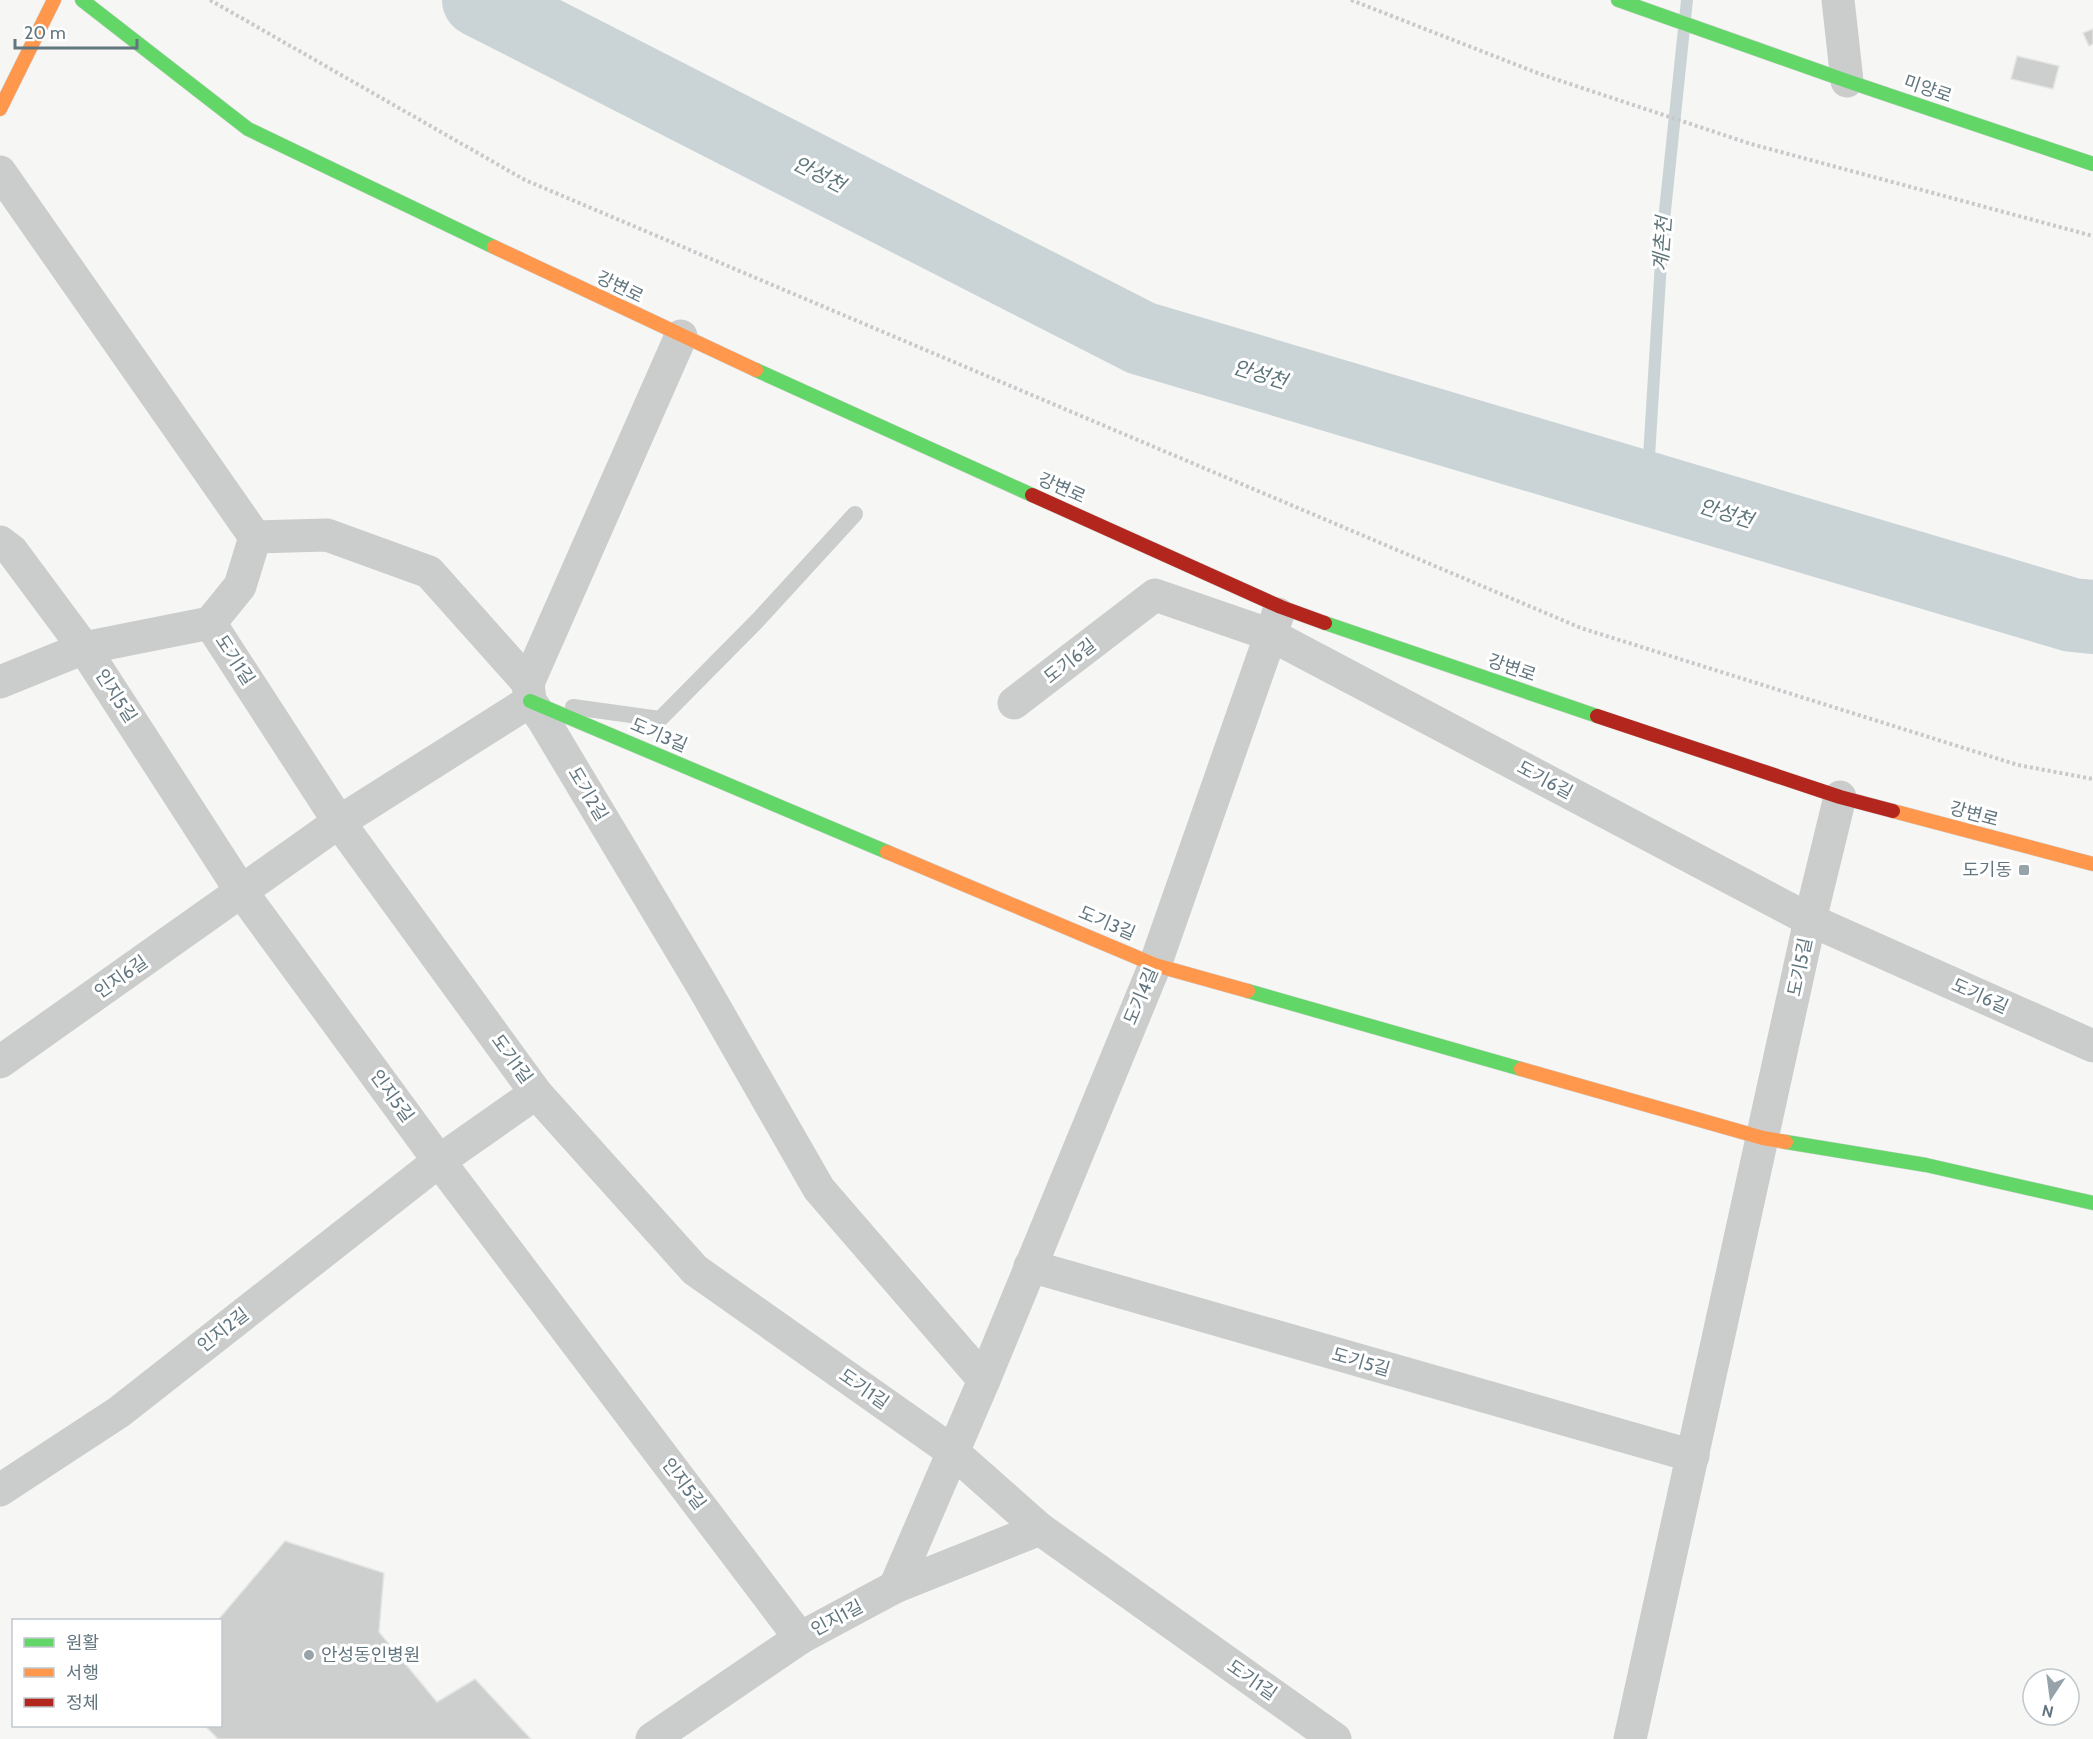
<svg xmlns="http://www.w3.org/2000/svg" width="2093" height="1739" font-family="Cabin,'Noto Sans KR',sans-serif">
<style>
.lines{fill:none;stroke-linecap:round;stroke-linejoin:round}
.stream{stroke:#cad4d6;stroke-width:12}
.river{stroke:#cad4d6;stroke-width:74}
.building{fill:#cdcfcf;stroke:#e5e5e4;stroke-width:1.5}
.fast-casing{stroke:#d2d3d3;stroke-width:15}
.slow-casing{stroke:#d2d3d3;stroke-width:15}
.jam-casing{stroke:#d2d3d3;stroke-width:15}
.path{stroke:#c8c9ca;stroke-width:4;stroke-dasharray:3 3;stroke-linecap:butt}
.lane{stroke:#cbcccc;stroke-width:16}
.street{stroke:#cbcccc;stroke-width:33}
.fast{stroke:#63d668;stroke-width:14}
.slow{stroke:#ff974d;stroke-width:14}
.jam{stroke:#b3261e;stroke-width:14}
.poi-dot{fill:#96a3a8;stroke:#fff;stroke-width:2}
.labels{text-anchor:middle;stroke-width:6;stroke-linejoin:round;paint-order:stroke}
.street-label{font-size:18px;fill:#62767f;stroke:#fff}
.poi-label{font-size:18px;fill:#62767f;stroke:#fff;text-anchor:end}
.water-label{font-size:20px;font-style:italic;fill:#5d767a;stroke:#fff}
</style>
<rect width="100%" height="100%" fill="#f6f6f5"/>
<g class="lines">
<path class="stream" d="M1647 489 1663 230 1687 0"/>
<path class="river" d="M479 0 1141 338 2072 615 2093 617"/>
</g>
<g class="building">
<path d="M2093 29V44L2089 46 2083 33Z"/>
<path d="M2017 56 2059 66 2053 89 2011 79Z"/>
<path d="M285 1541 384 1573 379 1632 437 1702 475 1679 531 1739H218L205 1726H220V1620H218Z"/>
</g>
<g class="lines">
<g class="fast-casing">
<g id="fast">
<path d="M82 0 248 129 494 247"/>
<path d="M1618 0 1847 81 2093 164"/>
<path d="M756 370 1032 495"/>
<path d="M1325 623 1597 716"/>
<path d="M530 701 887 852"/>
<path d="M1248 991 1521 1069"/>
<path d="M1786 1142 1926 1165 2093 1203"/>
</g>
</g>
<g class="slow-casing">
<g id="slow">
<path d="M0 109 54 0"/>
<path d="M494 247 756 370"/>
<path d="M1893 811 2093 864"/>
<path d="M887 852 1155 965 1248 991"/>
<path d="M1521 1069 1763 1138 1786 1142"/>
</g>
</g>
<g class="jam-casing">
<g id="jam">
<path d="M1032 495 1281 607 1325 623"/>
<path d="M1597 716 1840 797 1893 811"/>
</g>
</g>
<g class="path">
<path d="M210 0 525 180 1581 628 2018 765 2093 779"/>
<path d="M1351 0 1540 74 1751 144 2093 236"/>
</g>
<path class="lane" d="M573 707 660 719 757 621 855 514"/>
<g class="street">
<path d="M1838 0 1847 81"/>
<path d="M0 172 255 537 240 586 210 623"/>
<path d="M255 537 327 535 429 572 528 683 530 701 544 721 702 985 819 1189 984 1380"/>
<path d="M0 542 12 551 84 648 241 891 439 1161 800 1638"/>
<path d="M210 623 339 822 536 1093 695 1270 953 1452 1040 1529 1335 1739"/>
<path d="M0 682 84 648 210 623"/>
<path d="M528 683 681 336"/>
<path d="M1014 703 1155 595 1271 635 1810 920 2093 1046"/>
<path d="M0 1062 339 822 530 701"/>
<path d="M1030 1266 1693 1456"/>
<path d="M0 1490 119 1412 439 1161 536 1093"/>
<path d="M895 1587 984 1380 1155 965 1278 614"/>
<path d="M652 1739 800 1638 895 1587 1040 1529"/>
<path d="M1630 1739 1810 920 1840 797"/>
</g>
<use href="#fast" class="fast"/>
<use href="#slow" class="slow"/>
<use href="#jam" class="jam"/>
</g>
<g class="poi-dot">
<rect x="2018" y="864" width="12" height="12" rx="3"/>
<circle cx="309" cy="1655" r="6"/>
</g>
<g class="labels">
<g class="street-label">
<text transform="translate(1928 89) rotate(19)" y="6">미양로</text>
<text transform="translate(620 287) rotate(26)" y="6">강변로</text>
<text transform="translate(1062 488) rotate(24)" y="6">강변로</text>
<text transform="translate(235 660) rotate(57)" y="6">도기1길</text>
<text transform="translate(1070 661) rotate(-38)" y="6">도기6길</text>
<text transform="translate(1512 668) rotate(19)" y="6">강변로</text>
<text transform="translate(116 696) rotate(57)" y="6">인지5길</text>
<text transform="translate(659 735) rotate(23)" y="6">도기3길</text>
<text transform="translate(1545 780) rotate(28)" y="6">도기6길</text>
<text transform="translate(588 794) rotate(59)" y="6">도기2길</text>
<text transform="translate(1974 814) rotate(15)" y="6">강변로</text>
<text transform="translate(1107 923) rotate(23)" y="6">도기3길</text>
<text transform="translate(1800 967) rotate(-78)" y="6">도기5길</text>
<text transform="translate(121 977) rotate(-35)" y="6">인지6길</text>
<text transform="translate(1141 996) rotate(-67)" y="6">도기4길</text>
<text transform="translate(1980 996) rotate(24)" y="6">도기6길</text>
<text transform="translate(512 1059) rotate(54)" y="6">도기1길</text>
<text transform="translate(392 1096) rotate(54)" y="6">인지5길</text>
<text transform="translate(223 1330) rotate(-38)" y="6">인지2길</text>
<text transform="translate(1361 1362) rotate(16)" y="6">도기5길</text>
<text transform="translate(864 1389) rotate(35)" y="6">도기1길</text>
<text transform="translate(684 1484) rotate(53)" y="6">인지5길</text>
<text transform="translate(837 1618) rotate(-28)" y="6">인지1길</text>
<text transform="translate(1252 1680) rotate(35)" y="6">도기1길</text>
</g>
<g class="poi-label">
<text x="2012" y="876">도기동</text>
<text x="321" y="1661" text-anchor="start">안성동인병원</text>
</g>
<g class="water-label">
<text transform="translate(819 174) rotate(27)" y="7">안성천</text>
<text transform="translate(1662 244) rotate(-86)" y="7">계촌천</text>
<text transform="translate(1260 374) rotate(17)" y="7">안성천</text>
<text transform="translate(1726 513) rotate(17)" y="7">안성천</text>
</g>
</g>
<rect x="12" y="1619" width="210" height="108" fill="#ffffff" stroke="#c0c8cc" stroke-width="1.5"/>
<rect x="24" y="1638" width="30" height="9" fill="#63d668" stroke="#c0c8cc" stroke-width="1.5"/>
<text x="66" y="1649" font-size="18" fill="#62767f">원활</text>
<rect x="24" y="1668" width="30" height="9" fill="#ff974d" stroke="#c0c8cc" stroke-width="1.5"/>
<text x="66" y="1679" font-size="18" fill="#62767f">서행</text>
<rect x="24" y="1698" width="30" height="9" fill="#b3261e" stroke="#c0c8cc" stroke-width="1.5"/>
<text x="66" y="1709" font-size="18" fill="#62767f">정체</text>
<g transform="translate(2051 1697) rotate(193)"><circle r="28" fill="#ffffff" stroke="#c0c8cc" stroke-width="1.5"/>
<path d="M0-4.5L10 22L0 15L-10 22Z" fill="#96a3a8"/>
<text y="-9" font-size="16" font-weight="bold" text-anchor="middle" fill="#62767f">N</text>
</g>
<path d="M15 39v9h122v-9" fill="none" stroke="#62767f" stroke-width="3"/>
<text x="24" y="39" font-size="18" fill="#62767f" stroke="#ffffff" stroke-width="4.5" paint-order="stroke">20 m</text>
</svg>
